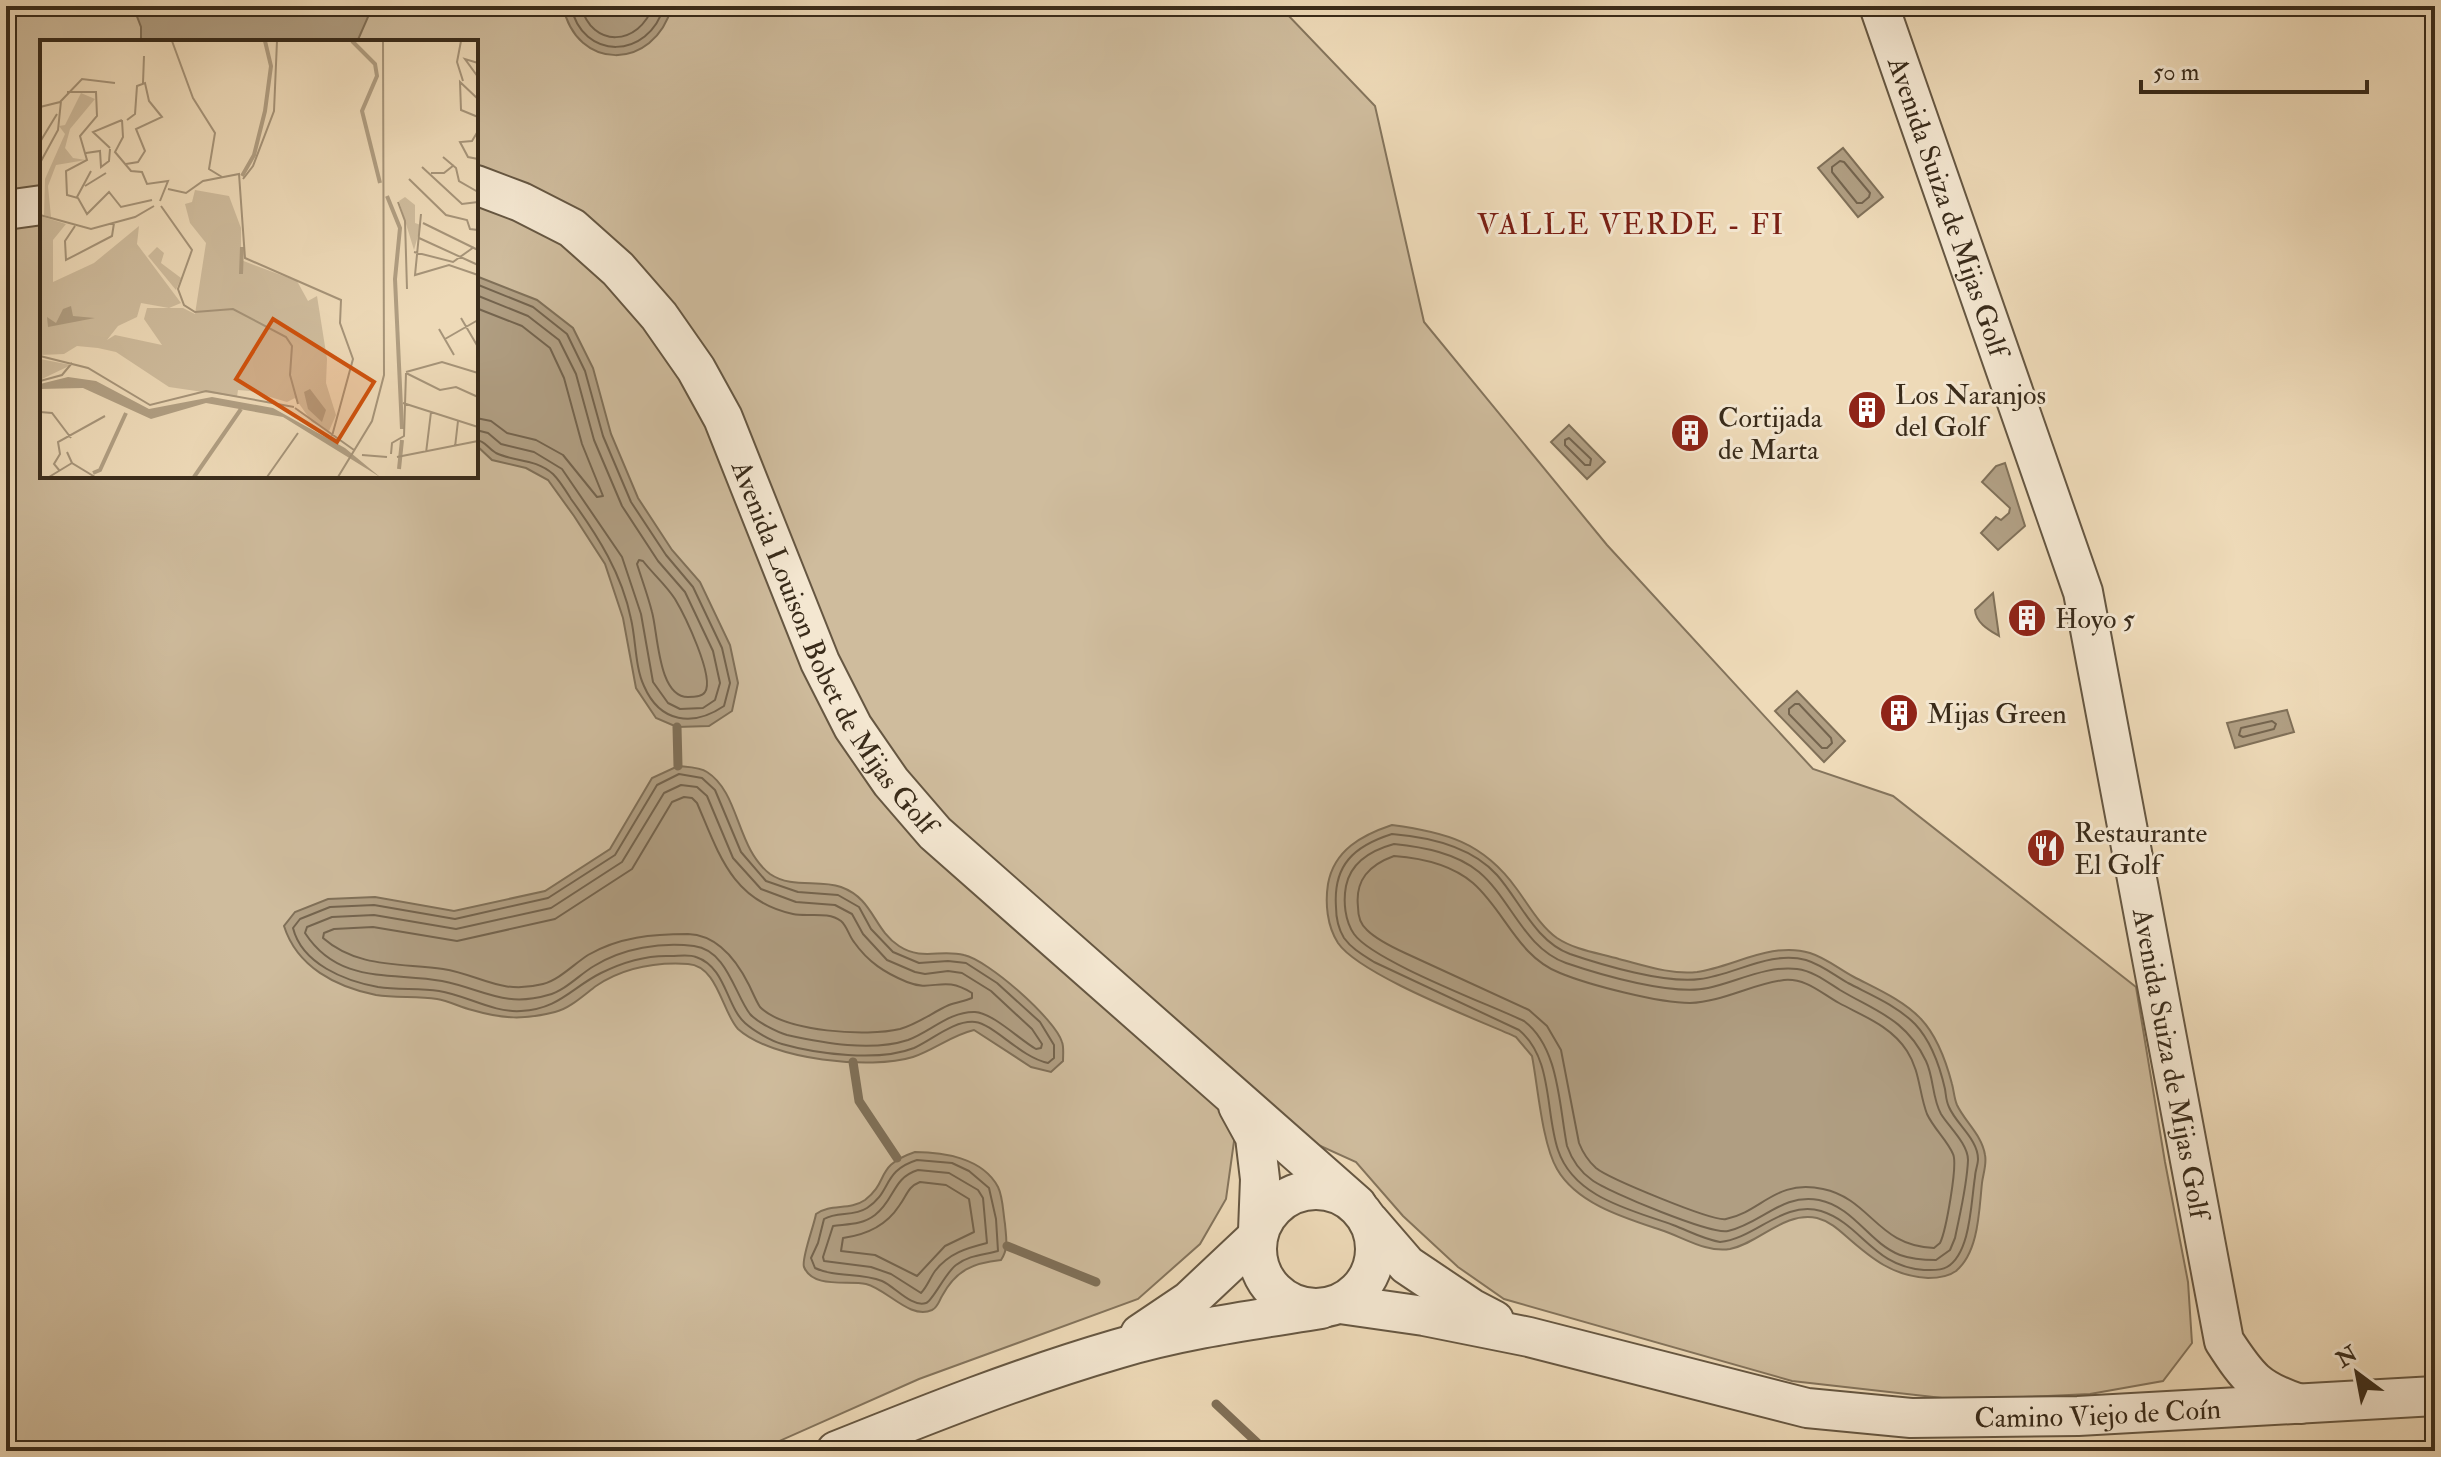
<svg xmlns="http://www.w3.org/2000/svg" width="2441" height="1457" font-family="'IM FELL Double Pica',serif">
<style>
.green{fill:#cfbc9d;stroke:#84745c;stroke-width:2;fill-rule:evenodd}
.water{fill:#b09e82;stroke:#807058;stroke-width:2}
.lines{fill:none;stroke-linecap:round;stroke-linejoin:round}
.shore{stroke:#74644e;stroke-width:2}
.stream{stroke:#807058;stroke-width:9}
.minor-casing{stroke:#665742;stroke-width:42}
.minor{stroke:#f4e7d1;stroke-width:38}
.labels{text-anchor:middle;stroke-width:6;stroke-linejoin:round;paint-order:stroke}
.street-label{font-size:28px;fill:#392b1a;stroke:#f4e7d1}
.poi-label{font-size:28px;fill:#392b1a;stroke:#f4e7d1;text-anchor:start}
.neighbourhood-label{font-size:30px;letter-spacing:2px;fill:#7a1f14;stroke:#f4e7d1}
.inset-river{fill:none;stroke:#b09e82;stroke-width:4}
.inset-road{fill:none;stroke:#a69479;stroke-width:2}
.view{fill:#ce520e;fill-opacity:0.15;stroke:#ce520e;stroke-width:4}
.inset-edge{fill:none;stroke:#392b1a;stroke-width:4}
</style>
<rect width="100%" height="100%" fill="#eedab8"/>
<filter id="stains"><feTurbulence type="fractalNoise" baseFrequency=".0025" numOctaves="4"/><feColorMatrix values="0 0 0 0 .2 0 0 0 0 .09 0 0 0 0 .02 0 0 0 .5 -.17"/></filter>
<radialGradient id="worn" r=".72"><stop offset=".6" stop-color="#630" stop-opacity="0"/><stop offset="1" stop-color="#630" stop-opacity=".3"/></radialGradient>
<path class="green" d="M6 6H1273L1287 14 1375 106 1424 322 1607 545 1813 769 1893 796 2136 987 2165 1162 2188 1282 2192 1343 2163 1381 2090 1394 1960 1400 1792 1381 1504 1299 1458 1267 1403 1216 1356 1162 1303 1138 1235 1134 1226 1199 1200 1244 1138 1299 919 1379 757 1451H6ZM42 42H476V476H42Z"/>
<g class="water">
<path d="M133 6H366L368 17 357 42H141V27Z"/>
<path d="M563 6H672C654 72 576 71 563 6Z"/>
<path d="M1843 148 1883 197 1858 217 1818 168Z"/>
<path d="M476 276 537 300 573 328 593 368 611 434 638 498 672 550 700 582 730 645 738 683 732 711 709 726 677 727 656 718 636 688 623 618 605 564 574 516 548 480 526 468 492 460 476 445Z"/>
<path d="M1569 425 1605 462 1587 479 1551 442Z"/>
<path d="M2005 463 2025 526 1998 550 1981 533 1996 517 2001 520 2009 513 2010 508 1982 482 1996 466Z"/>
<path d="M1993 593 1999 636C1989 630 1976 623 1975 610Z"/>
<path d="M1797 691 1845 741 1824 762 1775 711Z"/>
<path d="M2287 710 2294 732 2235 748 2227 723Z"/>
<path d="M678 766C687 767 700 767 707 772 740 793 736 848 770 874 792 889 818 879 841 887 874 899 873 929 899 946 922 961 940 949 964 955 988 960 1055 1019 1062 1042 1064 1047 1063 1055 1063 1061L1051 1072 1031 1067 974 1030C952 1035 934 1050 913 1057 871 1070 772 1060 738 1029 722 1012 718 966 688 964 656 962 623 968 596 986 584 995 569 1009 555 1012 524 1020 503 1019 472 1010 460 1007 449 1001 437 999 417 996 396 998 376 995 336 987 297 967 284 926L295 912 328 899 375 897 454 911 545 891 610 849 652 778Z"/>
<path d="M1392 825C1445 832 1483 842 1516 888 1528 904 1540 926 1557 938 1575 950 1598 953 1619 959 1643 965 1671 975 1697 972 1733 967 1772 941 1810 953 1826 958 1839 969 1854 977 1877 989 1903 1000 1921 1019 1937 1036 1946 1061 1952 1084 1954 1091 1954 1098 1957 1105 1965 1122 1982 1135 1985 1155 1987 1164 1983 1174 1982 1183 1979 1210 1979 1252 1956 1271 1948 1277 1938 1278 1928 1278 1893 1276 1872 1259 1847 1237 1838 1229 1829 1221 1817 1218 1784 1211 1760 1243 1730 1249 1706 1253 1683 1237 1661 1230 1625 1218 1577 1204 1557 1169 1542 1143 1538 1087 1532 1056L1516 1037C1476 1019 1360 975 1338 943 1327 926 1325 903 1328 884 1334 850 1362 835 1392 825Z"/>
<path d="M915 1152C943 1152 983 1158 998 1187 1003 1197 1003 1212 1005 1224 1006 1237 1009 1248 1001 1260 973 1263 956 1270 942 1296 939 1301 938 1307 932 1310 910 1320 887 1289 866 1284 848 1280 813 1289 804 1267 801 1259 814 1226 816 1214 831 1203 849 1211 865 1200 890 1181 874 1166 915 1152Z"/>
</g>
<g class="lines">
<g class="shore">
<path d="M571 6C582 61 649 60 664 6"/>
<path d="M581 6C592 49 639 46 653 6"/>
<path d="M1840 161 1844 162 1870 193 1869 197 1862 203H1857L1832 172V167Z"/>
<path d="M476 284 533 307 567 334 585 371 603 436 631 502 666 555 693 587 722 648 730 683 724 706C693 727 660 723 644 686 635 667 636 640 631 619 622 574 598 536 571 499 566 491 560 481 553 474 535 458 514 462 496 453 487 448 486 441 476 440"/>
<path d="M476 295 528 316 559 340 576 374 594 440 622 506 658 561 685 592 713 651 720 683 715 700 703 708 680 709 668 703 653 682 641 614 622 557 562 469 534 452 501 444 488 433 476 430"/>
<path d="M476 308 522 326 550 348 564 378 582 444 603 496 597 497 563 455 536 440 507 433 491 421 476 418"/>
<path d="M1569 438 1591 459 1590 465H1585L1565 445V440Z"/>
<path d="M639 560 643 561C653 574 666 585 675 599 684 614 715 677 705 692 702 697 694 697 688 697 658 697 658 633 652 612 648 596 642 580 637 564Z"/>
<path d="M1795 704H1799L1831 738 1832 743 1827 748H1822L1789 714V709Z"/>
<path d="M2272 721 2276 724 2274 729 2243 737 2239 735 2241 728Z"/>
<path d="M679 774 702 778 715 790 741 852 766 881 798 892 838 895 859 907 871 929 893 952 919 963 948 961 966 963 997 983 1040 1022 1054 1045V1058L1048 1063C1020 1057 994 1024 975 1022 954 1020 932 1040 914 1048 879 1062 817 1054 782 1044 771 1041 754 1031 745 1023 726 1006 726 967 696 957 689 954 679 956 671 956 648 955 623 962 601 973 571 988 559 1009 521 1011 493 1013 466 995 439 991 419 988 398 990 378 987 345 981 302 964 293 928L300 919 330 907 374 905 455 919 548 898 615 855 657 785Z"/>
<path d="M681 785 697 787 707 796 733 858 761 889 796 902 835 905 852 914 863 934 887 960 915 972 925 974 948 971 962 973 991 991 1032 1029 1042 1044 1041 1048 1036 1049C1020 1040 993 1013 975 1012 950 1011 930 1032 908 1040 871 1052 824 1043 787 1035 777 1032 757 1022 750 1014 735 995 727 950 694 946 661 942 623 948 594 966 580 974 565 991 548 995 504 1008 483 989 442 981 391 972 339 985 305 933L307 927 332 917 374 915 456 929 551 908 622 862 664 793Z"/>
<path d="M684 797 692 798 697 803C719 854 732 901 793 914 808 917 828 911 841 921 847 926 849 936 854 942 868 962 885 973 907 982 934 993 942 974 972 993V998C965 1001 957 1002 949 1005 933 1012 918 1024 900 1029 867 1037 785 1032 760 1007 756 1001 752 991 749 985 737 961 718 935 688 934 653 934 619 937 588 955 574 964 559 980 543 984 500 995 481 975 443 969 400 963 357 968 323 938L324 933 334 929 373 927 457 941 555 919 632 869 672 802Z"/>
<path d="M1392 834C1429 837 1471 846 1497 875 1520 901 1535 941 1570 954 1602 965 1666 984 1700 979 1734 975 1771 950 1806 960 1822 965 1834 975 1848 983 1871 995 1896 1005 1915 1024 1931 1041 1940 1067 1945 1089 1946 1095 1946 1101 1949 1107 1956 1124 1978 1139 1978 1159 1978 1165 1975 1171 1975 1177 1971 1201 1971 1253 1947 1267 1940 1271 1932 1270 1924 1270 1872 1266 1862 1224 1821 1211 1783 1200 1755 1239 1720 1242 1703 1239 1689 1231 1673 1225 1632 1210 1574 1198 1558 1150 1545 1111 1553 1058 1519 1030L1374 962C1363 955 1352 949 1344 938 1338 928 1336 918 1336 907 1333 865 1354 846 1392 834Z"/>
<path d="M1394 844C1423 847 1456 853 1479 872 1511 899 1524 948 1566 963 1601 975 1673 996 1708 988 1736 982 1768 965 1797 969 1813 971 1826 981 1840 990 1877 1012 1906 1019 1926 1061 1934 1078 1932 1098 1941 1114 1949 1127 1968 1144 1968 1160 1967 1186 1960 1213 1955 1238L1950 1250 1936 1260C1924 1260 1911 1259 1900 1255 1869 1243 1854 1207 1819 1200 1782 1193 1762 1223 1728 1231 1712 1235 1608 1192 1592 1180 1579 1171 1572 1160 1567 1146 1559 1105 1559 1047 1524 1021 1488 1004 1373 961 1354 934 1345 921 1343 902 1346 886 1351 861 1372 850 1394 844Z"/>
<path d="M1394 856C1421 858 1452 865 1473 883 1505 911 1518 957 1560 973 1589 985 1659 1003 1690 1003 1722 1002 1752 984 1784 980 1806 978 1821 993 1839 1003 1863 1016 1891 1026 1907 1051 1920 1071 1919 1093 1927 1114 1934 1129 1947 1140 1953 1154 1958 1164 1946 1231 1940 1243L1934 1248C1877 1246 1871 1199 1823 1189 1775 1179 1763 1211 1726 1219 1713 1222 1608 1178 1596 1168 1587 1160 1583 1153 1579 1143L1561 1050 1547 1026 1529 1010 1405 953C1392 947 1377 940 1367 930 1360 924 1358 916 1358 907 1355 880 1369 865 1394 856Z"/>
<path d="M917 1160 952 1163 969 1171 989 1188 996 1219 998 1251C983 1255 969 1255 956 1265 946 1272 932 1302 926 1303 912 1308 894 1286 882 1281 860 1272 836 1278 815 1268L811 1258 818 1243 824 1219C837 1211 853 1217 867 1208 892 1192 882 1171 917 1160Z"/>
<path d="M918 1170 949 1173 978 1190 983 1198 987 1243C967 1248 949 1253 935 1271 930 1278 927 1287 921 1293L891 1274 871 1267 824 1261 823 1257 833 1226C848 1224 862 1225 875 1215 895 1200 892 1178 918 1170Z"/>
<path d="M920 1182 946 1185 969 1199 974 1232 945 1246 917 1276 875 1255 841 1251 843 1238C865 1235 886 1226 899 1206 907 1196 907 1187 920 1182Z"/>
</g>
<g class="stream">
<path d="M677 727 678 766"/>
<path d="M853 1062 859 1101 897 1158"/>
<path d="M1007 1246 1096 1282"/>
<path d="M1216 1404 1266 1451"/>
</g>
<g class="minor-casing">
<g id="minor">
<path id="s1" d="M1879 6 2083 592 2224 1341C2248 1378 2257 1390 2300 1404"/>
<path id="s2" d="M476 185 521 202 572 228 618 269 659 316 696 369 723 418 820 662 853 727 891 782 935 833 1357 1205"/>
<path d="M6 210 42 205"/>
<path d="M1238 1106 1255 1137 1260 1179 1258 1231"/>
<circle cx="1316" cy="1249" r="59"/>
<path d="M1369 1221 1407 1265 1471 1308 1494 1320"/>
<path id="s3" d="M1340 1304 1424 1316 1529 1337 1807 1408 1911 1418 2078 1416 2435 1396"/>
<path d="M1140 1334 1189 1301 1258 1236"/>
<path d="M836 1451C928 1414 1021 1377 1117 1349 1184 1329 1253 1320 1321 1309"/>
</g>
</g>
<use href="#minor" class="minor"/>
</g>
<defs>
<g id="building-disc" transform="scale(2)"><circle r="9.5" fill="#8f2418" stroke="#f4e7d1"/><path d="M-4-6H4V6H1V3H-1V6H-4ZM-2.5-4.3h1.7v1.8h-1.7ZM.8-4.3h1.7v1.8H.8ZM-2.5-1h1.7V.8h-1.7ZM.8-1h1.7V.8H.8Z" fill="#fff"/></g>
<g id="restaurant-disc" transform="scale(2)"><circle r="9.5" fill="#8f2418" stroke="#f4e7d1"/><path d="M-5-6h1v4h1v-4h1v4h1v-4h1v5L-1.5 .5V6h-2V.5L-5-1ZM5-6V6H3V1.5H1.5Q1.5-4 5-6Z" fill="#fff"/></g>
</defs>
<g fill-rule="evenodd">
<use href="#building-disc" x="1867" y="410"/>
<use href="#building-disc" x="1690" y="433"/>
<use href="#building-disc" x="2027" y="618"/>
<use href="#building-disc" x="1899" y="713"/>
<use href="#restaurant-disc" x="2046" y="848"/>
</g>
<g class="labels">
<g class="street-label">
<text dy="10" stroke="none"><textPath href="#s1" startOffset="212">Avenida Suiza de Mijas Golf</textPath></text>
<text dy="10" stroke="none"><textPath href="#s2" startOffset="606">Avenida Louison Bobet de Mijas Golf</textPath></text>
<text dy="10" stroke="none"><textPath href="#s1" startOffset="1100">Avenida Suiza de Mijas Golf</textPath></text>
<text dy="10" stroke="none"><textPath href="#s3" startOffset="770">Camino Viejo de Coín</textPath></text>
</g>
<g class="poi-label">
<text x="1895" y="404">Los Naranjos<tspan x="1895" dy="32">del Golf</tspan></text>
<text x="1718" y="427">Cortijada<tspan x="1718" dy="32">de Marta</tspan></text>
<text x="2055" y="628">Hoyo 5</text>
<text x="1927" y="723">Mijas Green</text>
<text x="2074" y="842">Restaurante<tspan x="2074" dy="32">El Golf</tspan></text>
</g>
<g class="neighbourhood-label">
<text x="1631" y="234">VALLE VERDE - FI</text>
</g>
</g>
<g transform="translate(40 40)">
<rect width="438" height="438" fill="#eedab8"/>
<path d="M41 53 55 59 30 89 25 108 33 118 46 120 16 125 8 146 11 177 4 175 5 139 25 94 19 86 25 85ZM155 150 189 156 201 188V220L257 241 268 261 277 256 287 319 286 343 296 375 289 391 272 382 255 358 247 362 210 351 198 350 197 357 129 347 76 312 58 308 37 306 24 314 0 315V176L26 184 13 200V242L54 223 99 186 97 204 141 263 129 268 101 263 97 277 78 286 67 300 75 295 122 305 104 279 107 268H143L155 274 166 203 150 183 145 164 152 162ZM365 157 375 165V183L381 185 374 210 359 161ZM117 207 124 213 121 223 141 238 136 250 108 216ZM0 319 31 325 0 340Z" fill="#cfbc9d"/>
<path d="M31 266 33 276 55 278 8 287 7 277 16 283 23 269ZM28 337 56 341 109 369 172 357 233 368 305 408 340 437 243 377 166 363 111 379 43 348 0 349V344ZM270 349 286 370 282 382 268 369 264 352Z" fill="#b09e82"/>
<path class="inset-river" d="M312 1 335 24 337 36 322 71 340 143M202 136 214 115 225 71 231 26 225 1M347 156 360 188 355 239 362 389M201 234 202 207M359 429 362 400M53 433 60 430 86 373M154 437 201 369"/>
<path class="inset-road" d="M132 1 153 58 175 93 169 129 182 137M421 1 417 22 423 41M438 23 425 19 438 37M103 43 104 16M27 52H56L57 76 40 96 47 120 26 131 27 155 38 158 47 174 69 152 81 167 112 160M438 59 420 42 421 70 438 77M0 67 20 62 42 39 75 43M82 80 83 97 75 112 91 131 102 132 107 144 128 141 120 161M438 91 432 101 420 102 428 117 438 119M0 102 17 74M70 108 53 92 82 80M46 113 60 111 61 127 69 121 70 109M403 117 416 128 419 141 438 152M0 123 18 90 21 61M86 124 98 122 105 111 96 89 122 77 109 61 105 43 97 46 95 74 87 80M382 127 422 164 438 162M391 133H404L414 125M203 139 213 126 234 71 237 1M369 139 406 175 427 180 430 189 438 190M45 146 66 133M128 149 146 153 163 141 199 134 205 218 301 260 300 283 313 319 292 396M37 157 51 131M358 162 365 181 367 249M121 166 152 210 138 249 144 265 155 272 193 269 246 297 252 306 250 335 258 364M381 174 375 235 409 225 438 235M0 175 51 189 95 177 114 166M383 183 438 210M35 186 25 201 26 220 72 196 74 183M379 198 438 225M374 212 413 222 434 207M421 278 438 307M399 289 414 315M405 299 438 280M0 316 48 328 110 365 166 351 254 367M366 332 402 322 438 333M366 333 400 350 416 347 438 357M0 341 22 335 32 323M363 363 438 387M255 368 314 410M0 372 12 373 31 398M415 407 418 381M27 412 32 423 55 437M386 413 391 372M351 414 352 403 364 396 366 333M322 415 347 417M357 417 438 401M19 430 14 424 20 414 18 402 65 376M9 437 32 423M227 437 258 393M298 437 332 381 344 335 343 1"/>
<path class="view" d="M233 279 334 342 297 402 196 339Z"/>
<rect width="438" height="438" class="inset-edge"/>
</g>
<rect width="2441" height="1457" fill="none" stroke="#eedab8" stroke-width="32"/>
<rect x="8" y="8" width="2425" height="1441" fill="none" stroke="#392b1a" stroke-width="4"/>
<rect x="16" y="16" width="2409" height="1425" fill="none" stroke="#392b1a" stroke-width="2"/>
<g transform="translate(2357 1373) rotate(328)" stroke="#f4e7d1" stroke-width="6" paint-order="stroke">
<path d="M0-6L14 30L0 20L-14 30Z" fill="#392b1a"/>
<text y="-12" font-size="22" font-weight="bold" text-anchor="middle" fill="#392b1a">N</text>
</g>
<path d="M2141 80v12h226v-12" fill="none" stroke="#392b1a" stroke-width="4"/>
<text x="2153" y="80" font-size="24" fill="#392b1a" stroke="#f4e7d1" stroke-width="6" paint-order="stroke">50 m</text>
<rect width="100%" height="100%" filter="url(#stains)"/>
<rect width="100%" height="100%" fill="url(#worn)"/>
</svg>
